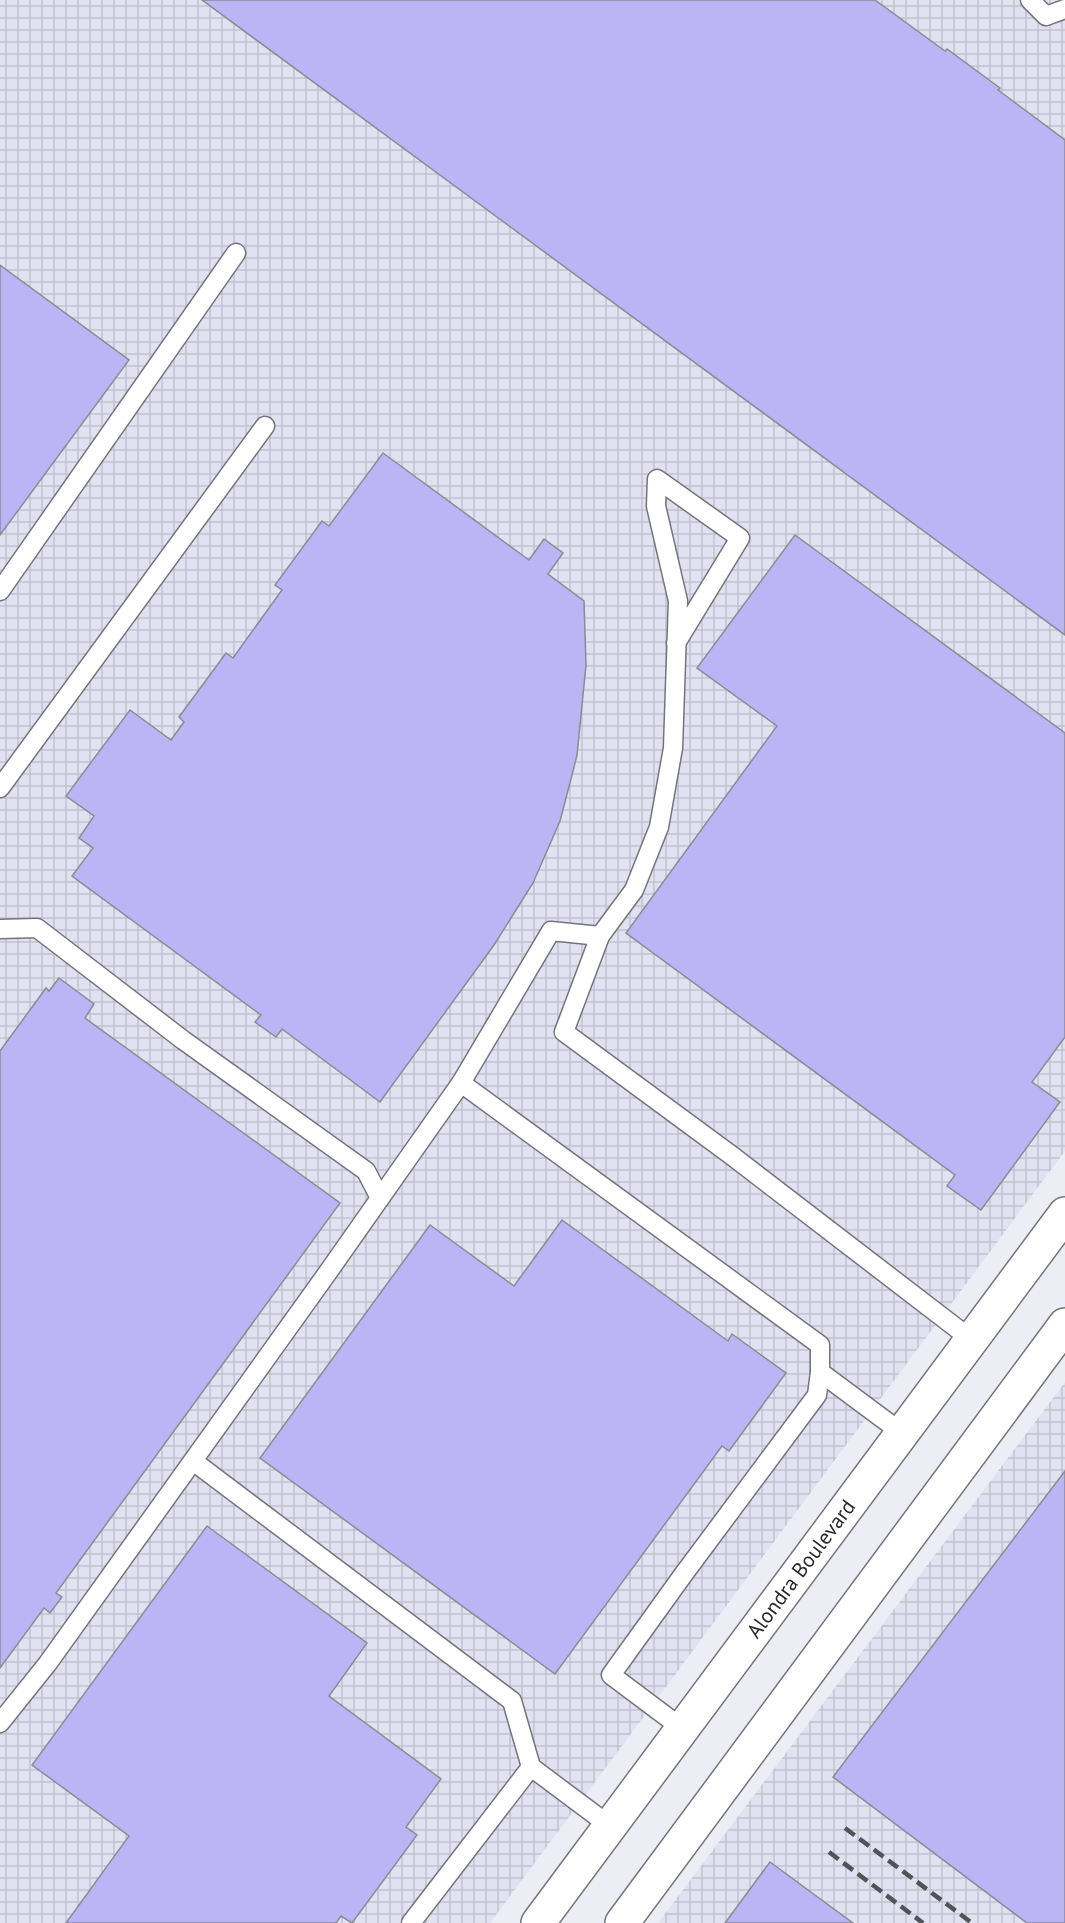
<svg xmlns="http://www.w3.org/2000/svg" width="1065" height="1923" font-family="'PT Sans',sans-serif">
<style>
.industrial{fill:url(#industrial-grid)}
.building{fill:#bbb4f5;stroke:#8b8b93;stroke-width:1.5}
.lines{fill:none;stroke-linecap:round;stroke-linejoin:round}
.service-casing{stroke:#75747d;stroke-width:21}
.secondary-casing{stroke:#75747d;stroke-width:36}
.service{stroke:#fff;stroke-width:18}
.secondary{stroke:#fff;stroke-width:33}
.rail{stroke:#525257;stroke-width:4.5;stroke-dasharray:12 6;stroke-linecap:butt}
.labels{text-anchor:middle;stroke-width:6;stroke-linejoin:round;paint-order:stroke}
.street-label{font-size:21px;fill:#28282c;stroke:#fff}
</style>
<defs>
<pattern id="industrial-grid" width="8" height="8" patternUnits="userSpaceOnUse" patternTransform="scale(1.5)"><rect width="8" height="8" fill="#e2e1f2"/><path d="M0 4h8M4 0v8" fill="none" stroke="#c2c1d0"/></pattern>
</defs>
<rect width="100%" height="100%" fill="#ededf6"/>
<g class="industrial">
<path d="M0 0H1065V1151L490 1923H0Z"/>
<path d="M1065 1382V1923H658Z"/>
</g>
<g class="building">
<path d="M202 0H875L945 51 947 49 1000 88 998 90 1065 140V635Z"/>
<path d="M0 265 129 360 0 535Z"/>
<path d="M383 453 529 560 544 539 563 553 548 574 584 601 586 665 577 755 571 779 560 821 533 883 494 945 380 1102 282 1029 276 1037 255 1022 261 1015 72 876 93 848 79 838 94 816 66 796 130 710 171 740 184 722 179 717 226 653 233 658 282 590 275 585 322 521 329 526Z"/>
<path d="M795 535 1065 733V1037L1032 1082 1060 1102 981 1210 947 1186 955 1175 626 933 777 726 697 668Z"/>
<path d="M59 978 94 1004 85 1018 340 1203 56 1593 62 1597 50 1613 44 1608 0 1668V1051L46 988 49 991Z"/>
<path d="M562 1220 728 1341 732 1334 786 1373 729 1451 722 1446 555 1674 260 1458 430 1225 514 1286Z"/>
<path d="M1065 1471V1923H1027L833 1777Z"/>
<path d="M207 1526 367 1643 329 1696 441 1779 406 1827 417 1835 352 1923 341 1916 336 1923H66L129 1836 32 1765Z"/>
<path d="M770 1862 853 1923H725Z"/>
</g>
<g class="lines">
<g class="service-casing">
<g id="service">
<path d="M1030 0 1046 16 1065 9"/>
<path d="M0 591 236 253"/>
<path d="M676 643 740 538 657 479 656 506 678 601 673 748 659 827 634 890 600 936 564 1032 731 1155 972 1340"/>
<path d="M0 788 265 426"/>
<path d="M0 929 37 928 183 1040 366 1171 380 1198"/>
<path d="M461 1083 551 931 600 936"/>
<path d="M193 1461 512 1701 531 1767 411 1923"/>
<path d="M0 1723 48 1663 326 1275 461 1083 820 1345V1372"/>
<path d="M683 1729 611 1675 683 1575 817 1395 820 1372 902 1433"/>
<path d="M531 1767 610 1826"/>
</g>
</g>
<g class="secondary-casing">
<g id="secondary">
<path id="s1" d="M538 1923 1065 1214"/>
<path d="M622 1923 1065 1325"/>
</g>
</g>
<use href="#service" class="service"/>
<use href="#secondary" class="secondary"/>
<g class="rail">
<path d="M845 1828 972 1923"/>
<path d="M829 1852 923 1923"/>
</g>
</g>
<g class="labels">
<g class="street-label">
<text dy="7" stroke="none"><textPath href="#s1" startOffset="441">Alondra Boulevard</textPath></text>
</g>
</g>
</svg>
